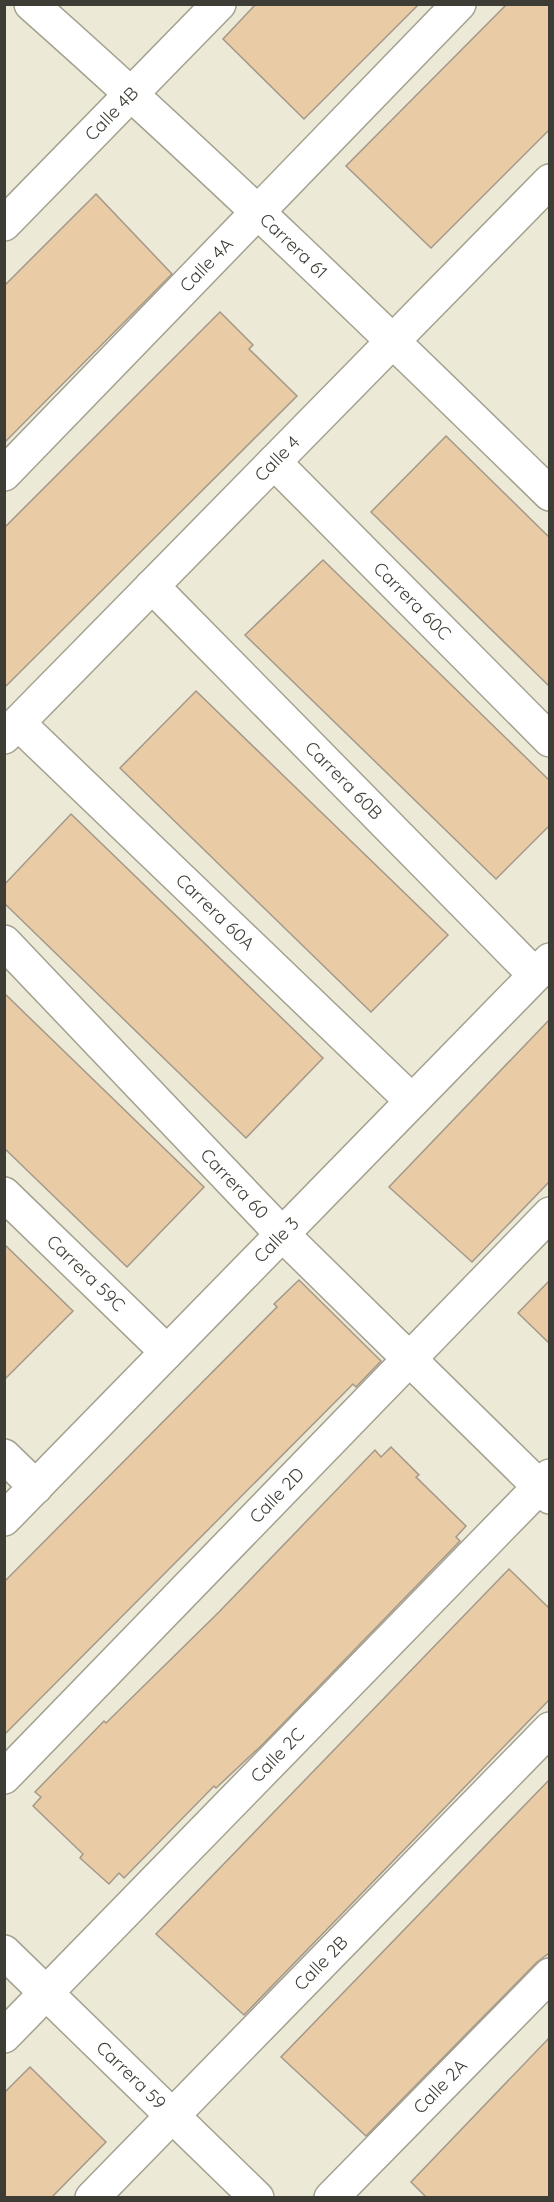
<svg xmlns="http://www.w3.org/2000/svg" width="554" height="2202" font-family="Quicksand,sans-serif">
<style>
.building{fill:#e9cca6;stroke:#a4988a;stroke-width:1.5}
.lines{fill:none;stroke-linecap:round;stroke-linejoin:round}
.minor-casing{stroke:#a4a190;stroke-width:36}
.minor{stroke:#fff;stroke-width:33}
.labels{text-anchor:middle;stroke-width:4.5;stroke-linejoin:round;paint-order:stroke}
.street-label{font-size:18px;fill:#3e3d35;stroke:#ece9d6}
</style>
<rect width="100%" height="100%" fill="#ece9d6"/>
<g class="building">
<path d="M256 4H419L304 119 223 39Z"/>
<path d="M507 4H549V130L431 248 346 166Z"/>
<path d="M96 194 172 274 4 443V286Z"/>
<path d="M220 312 253 345 249 349 297 396 4 688V528Z"/>
<path d="M446 436 549 537V686L371 512Z"/>
<path d="M323 560 549 780V826L496 879 245 635Z"/>
<path d="M196 691 448 935 371 1012 120 768Z"/>
<path d="M71 814 323 1058 246 1138 4 903V885Z"/>
<path d="M4 993 204 1187 127 1267 4 1148Z"/>
<path d="M549 1020V1182L472 1262 389 1187Z"/>
<path d="M4 1244 73 1311 4 1380Z"/>
<path d="M299 1280 381 1361 356 1387 353 1384 4 1735V1582L277 1307 274 1304Z"/>
<path d="M549 1281V1343L518 1313Z"/>
<path d="M391 1447 419 1475 416 1477 466 1526 456 1537 460 1541 263 1744 216 1788 214 1786 124 1878 119 1873 109 1884 80 1858 83 1854 33 1806 41 1797 35 1792 104 1721 106 1723 219 1612 375 1450 381 1457Z"/>
<path d="M509 1569 549 1608V1700L244 2015 156 1934Z"/>
<path d="M549 1780V1953L537 1962 366 2136 281 2057Z"/>
<path d="M549 2038V2198H427L411 2182Z"/>
<path d="M30 2067 106 2142 51 2198H4V2093Z"/>
</g>
<g class="lines">
<g class="minor-casing">
<g id="minor">
<path id="s1" d="M31 4C209 162 380 328 550 494"/>
<path id="s2" d="M4 224 219 4"/>
<path id="s3" d="M274 462 550 740"/>
<path id="s4" d="M4 474 459 4"/>
<path id="s5" d="M152 586 535 975"/>
<path id="s6" d="M18 723 412 1101"/>
<path id="s7" d="M4 737 550 181"/>
<path id="s8" d="M4 942 282 1234 550 1497"/>
<path id="s9" d="M4 1194 167 1352"/>
<path d="M4 1456 36 1487"/>
<path id="s10" d="M4 1519 550 960"/>
<path id="s11" d="M4 1777 550 1214"/>
<path id="s12" d="M4 1952 257 2198"/>
<path id="s13" d="M4 2036 550 1476"/>
<path id="s14" d="M92 2198 550 1729"/>
<path id="s15" d="M331 2198 550 1975"/>
</g>
</g>
<use href="#minor" class="minor"/>
</g>
<g class="labels">
<g class="street-label">
<text dy="6" stroke="none"><textPath href="#s2" startOffset="154">Calle 4B</textPath></text>
<text dy="6" stroke="none"><textPath href="#s1" startOffset="357">Carrera 61</textPath></text>
<text dy="6" stroke="none"><textPath href="#s4" startOffset="291">Calle 4A</textPath></text>
<text dy="6" stroke="none"><textPath href="#s7" startOffset="390">Calle 4</textPath></text>
<text dy="6" stroke="none"><textPath href="#s3" startOffset="196">Carrera 60C</textPath></text>
<text dy="6" stroke="none"><textPath href="#s5" startOffset="273">Carrera 60B</textPath></text>
<text dy="6" stroke="none"><textPath href="#s6" startOffset="273">Carrera 60A</textPath></text>
<text dy="6" stroke="none"><textPath href="#s8" startOffset="334">Carrera 60</textPath></text>
<text dy="6" stroke="none"><textPath href="#s10" startOffset="390">Calle 3</textPath></text>
<text dy="6" stroke="none"><textPath href="#s9" startOffset="114">Carrera 59C</textPath></text>
<text dy="6" stroke="none"><textPath href="#s11" startOffset="392">Calle 2D</textPath></text>
<text dy="6" stroke="none"><textPath href="#s13" startOffset="392">Calle 2C</textPath></text>
<text dy="6" stroke="none"><textPath href="#s14" startOffset="328">Calle 2B</textPath></text>
<text dy="6" stroke="none"><textPath href="#s12" startOffset="177">Carrera 59</textPath></text>
<text dy="6" stroke="none"><textPath href="#s15" startOffset="156">Calle 2A</textPath></text>
</g>
</g>
<rect width="554" height="2202" fill="none" stroke="#3e3d35" stroke-width="12"/>
</svg>
